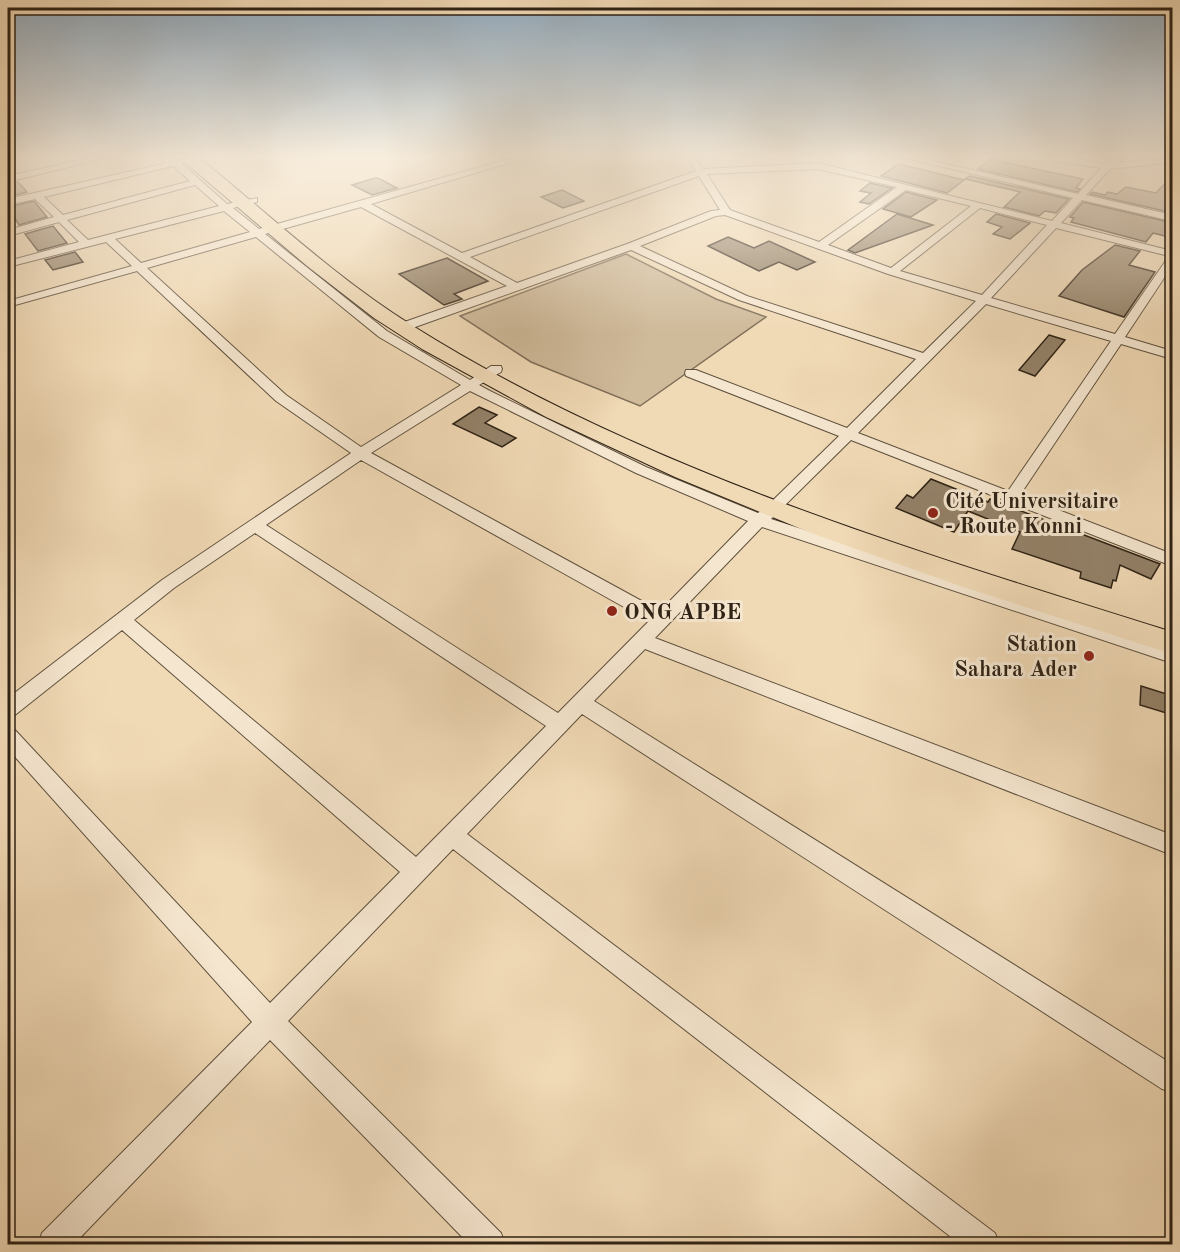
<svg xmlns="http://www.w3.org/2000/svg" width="1180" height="1252" font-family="'Old Standard TT',serif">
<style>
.green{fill:#cfba9a;stroke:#7e6e58;stroke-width:1.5}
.building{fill:#938168;stroke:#2e2215;stroke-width:1.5}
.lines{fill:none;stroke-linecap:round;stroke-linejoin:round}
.minor-casing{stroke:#5e503d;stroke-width:2}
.primary-casing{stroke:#2e2215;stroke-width:2}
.minor{fill:#f5e6cf;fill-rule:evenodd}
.primary{fill:#f0d9b5;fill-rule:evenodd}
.poi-dot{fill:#8f2418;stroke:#f5e6cf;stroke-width:2}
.labels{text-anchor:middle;stroke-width:6;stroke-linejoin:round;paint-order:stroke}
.poi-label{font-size:22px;font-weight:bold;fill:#2e2215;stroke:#f5e6cf;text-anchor:start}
</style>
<rect width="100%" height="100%" fill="#f0d9b5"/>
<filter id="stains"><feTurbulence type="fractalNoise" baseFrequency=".00333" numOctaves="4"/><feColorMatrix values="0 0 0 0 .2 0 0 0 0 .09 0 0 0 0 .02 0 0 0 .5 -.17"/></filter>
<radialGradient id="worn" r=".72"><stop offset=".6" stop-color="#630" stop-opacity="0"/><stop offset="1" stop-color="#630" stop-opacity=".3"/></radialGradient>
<path class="green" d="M626 254 716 299 766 317 640 406 531 362 460 316Z"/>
<g class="building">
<path d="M990 159 1045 171 1083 179 1076 188 1080 189 1077 192 978 169Z"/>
<path d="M898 164 920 169 964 180 947 193 881 176Z"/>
<path d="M1173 175V213L1090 194 1092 192 1105 195 1108 192 1117 194 1126 187 1156 193Z"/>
<path d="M970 176 1069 199 1056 213 1045 211 1039 216 1004 207 1020 192 965 179Z"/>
<path d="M375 178H378L397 188 372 195 352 185Z"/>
<path d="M18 182 27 192 8 197V184Z"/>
<path d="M870 183 892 188 869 204 860 202 871 193 860 191Z"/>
<path d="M562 190 584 201 563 208 541 197Z"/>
<path d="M906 192 937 200 911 217 883 209Z"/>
<path d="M34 201 47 217 19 225 8 207Z"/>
<path d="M1083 202 1173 223V238L1153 233 1146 242 1071 222 1074 218 1070 217Z"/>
<path d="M897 214 933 225 855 253 848 250Z"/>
<path d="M996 214 1030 223 1010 239 993 234 1002 227 987 222Z"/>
<path d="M53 226 67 243 38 251 25 234Z"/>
<path d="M728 237 754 248 769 241 815 262 797 270 779 262 759 271 708 246Z"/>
<path d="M1115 245 1140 251 1129 265 1155 272 1124 317 1059 296 1082 270Z"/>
<path d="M75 252 83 262 53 270 45 260Z"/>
<path d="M447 258 488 281 454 294 462 299 444 305 399 274Z"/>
<path d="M1049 335 1065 340 1035 376 1019 370Z"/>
<path d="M479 407 497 415 485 423 516 438 502 447 453 424Z"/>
<path d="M931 479 988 502 990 499 1160 564 1151 579 1120 565 1116 581 1113 580 1111 588 1080 578 1081 572 1012 549 1020 532 968 511 954 532 896 508 907 495 913 498Z"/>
<path d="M1141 686 1173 696V715L1140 705Z"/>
</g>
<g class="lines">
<g class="minor-casing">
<g id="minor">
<path d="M90 158H104L8 182V176Z"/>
<path d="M160 158 184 160 185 162 182 164 227 204 257 198V202L233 208 259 229 513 158H526L371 204 462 253 696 171 688 158H696L703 169 818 163 1052 221 1073 198 906 158H920L1078 194 1101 168 1055 161 1051 158H1069L1106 164 1111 158H1120L1116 163 1172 158V162L1110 169 1086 195 1172 215V221L1082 200 1061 223 1172 251V266L1125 337 1172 351V359L1121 344 1020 495 1172 554V566L851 440 771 519 1172 649V663L762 527 655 638 1172 835V855L645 649 594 701 1172 1064V1092L1162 1089 582 714 467 834 995 1233 999 1244H960L453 849 288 1021 501 1233 505 1244H469L270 1040 74 1244H38L42 1233 252 1022 8 749V728L15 730 270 1003 400 872 122 630 15 715 8 717V698L162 580 351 453 276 401 137 271 8 307V301L132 266 106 242 8 267V261L79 242 59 222 8 236V230L54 217 35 199 8 205V199L167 163ZM173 166 190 181 63 215 44 197ZM818 169 897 187 819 242 730 210 707 174ZM699 176 720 210 711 211 627 244 517 283 470 257ZM195 185 219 206 88 240 67 220ZM906 190 971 206 891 268 828 245ZM361 207 507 286 396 325V331H404L631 250 739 300 916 359 847 428 696 370H686L685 373 686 376 839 436 768 505 758 513 646 467 490 391 479 385 501 372 502 369 501 366H491L470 380 387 331 265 234ZM980 208 1047 225 982 295 900 271ZM224 211 250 232 141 263 115 239ZM725 215 888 274 976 301 923 353 747 296 640 246 716 216ZM1056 228 1169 256 1115 334 991 298ZM256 237 379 337 461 385 361 447 286 395 147 268ZM986 304 1111 341 1008 491 858 433ZM470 391 636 473 748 521 660 611 371 453ZM361 460 649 621 558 713 266 525ZM255 533 546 726 416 857 134 620 174 588Z"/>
</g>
</g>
<g class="primary-casing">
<path id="primary" d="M180 158H197L208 165C275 220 339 280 413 326 644 471 915 551 1172 632V654L960 586 811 533 675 477 546 417 422 349 374 318 307 266Z"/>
</g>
<use href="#minor" class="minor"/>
<use href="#primary" class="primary"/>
</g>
<linearGradient id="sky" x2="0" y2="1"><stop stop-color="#91aabe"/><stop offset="0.47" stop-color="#f8eede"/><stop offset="1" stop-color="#f8eede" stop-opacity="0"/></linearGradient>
<rect width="1180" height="333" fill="url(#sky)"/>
<g class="poi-dot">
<circle cx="933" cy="513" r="6"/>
<circle cx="612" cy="611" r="6"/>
<circle cx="1089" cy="656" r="6"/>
</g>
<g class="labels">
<g class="poi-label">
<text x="945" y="508">Cité Universitaire<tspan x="945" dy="25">- Route Konni</tspan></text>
<text x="624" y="619">ONG APBE</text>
<text x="1077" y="651" text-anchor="end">Station<tspan x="1077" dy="25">Sahara Ader</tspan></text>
</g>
</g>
<rect width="1180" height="1252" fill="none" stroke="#f0d9b5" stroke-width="30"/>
<rect x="9" y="9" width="1162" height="1234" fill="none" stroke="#2e2215" stroke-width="3"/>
<rect x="15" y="15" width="1150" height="1222" fill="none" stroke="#2e2215" stroke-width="1.5"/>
<rect width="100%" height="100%" filter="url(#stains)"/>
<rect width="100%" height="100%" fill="url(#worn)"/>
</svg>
